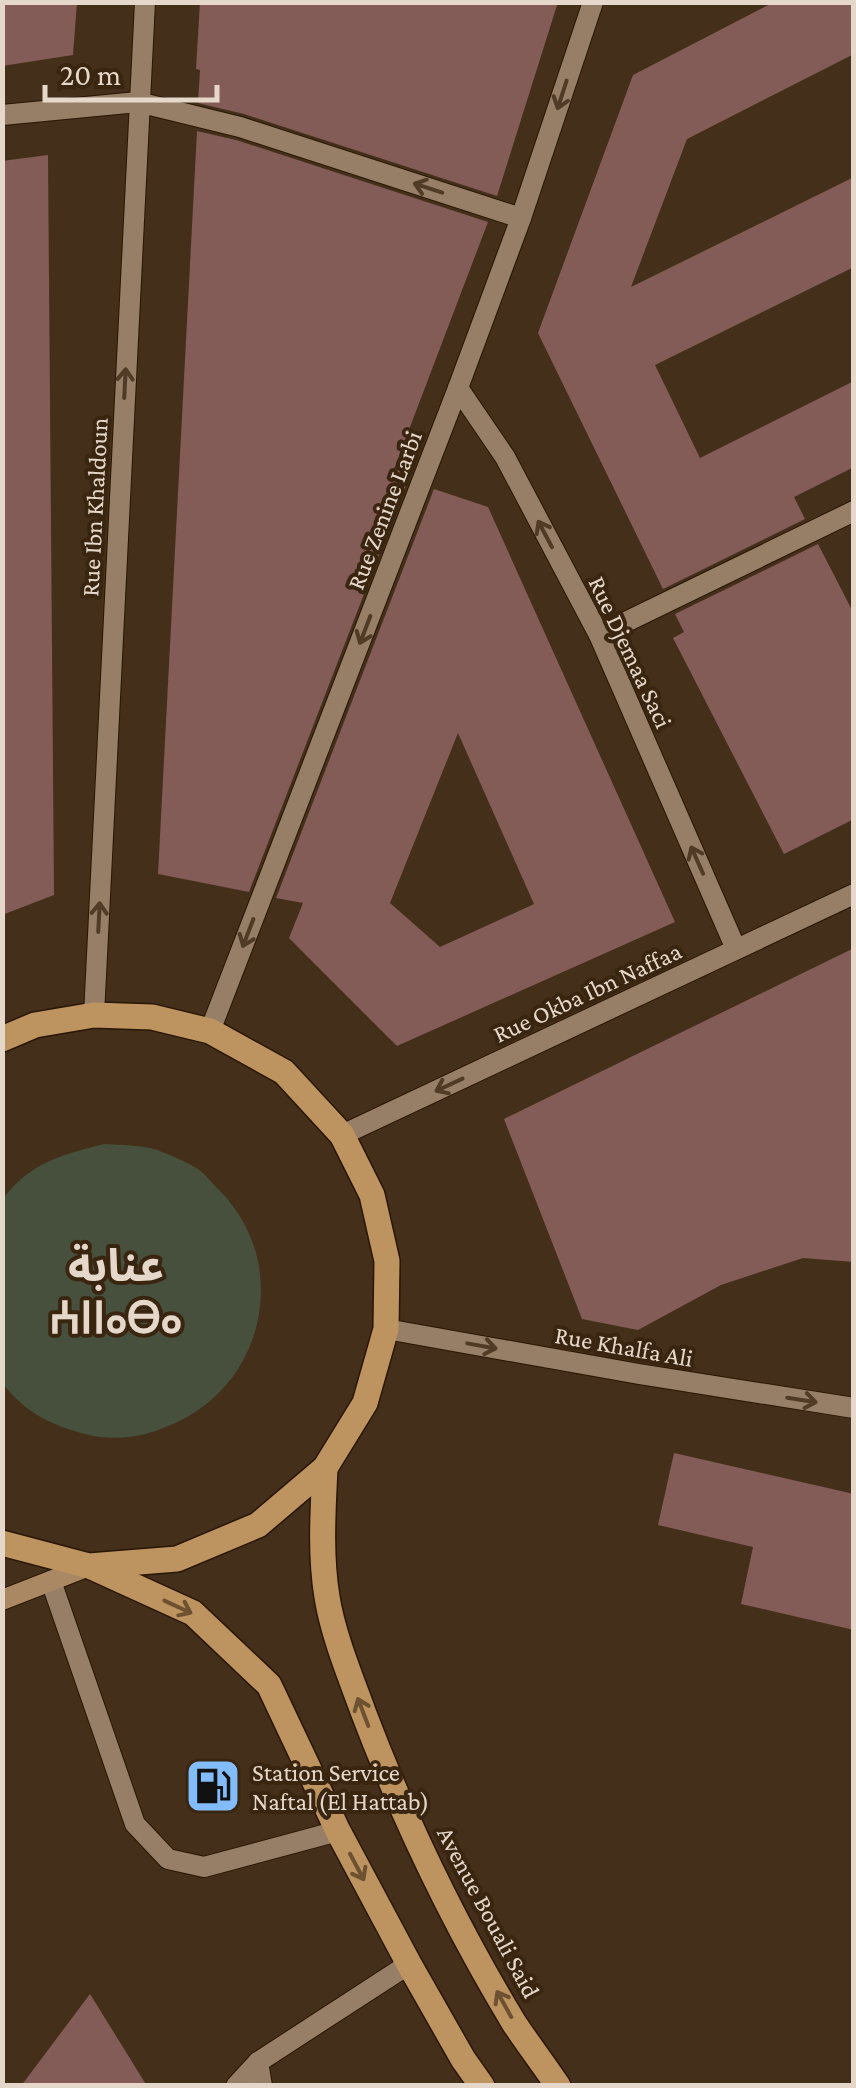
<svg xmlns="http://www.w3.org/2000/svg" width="856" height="2088" font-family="'Crimson Pro','Noto Sans Arabic','Noto Sans Tifinagh',serif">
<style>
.green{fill:#46503c}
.building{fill:#835c57;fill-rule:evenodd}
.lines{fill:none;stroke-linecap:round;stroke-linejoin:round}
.service-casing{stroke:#291603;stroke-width:22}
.minor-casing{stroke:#291603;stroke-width:22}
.secondary-casing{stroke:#291603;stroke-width:22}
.primary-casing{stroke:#291603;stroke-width:28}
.service{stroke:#967e67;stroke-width:20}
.minor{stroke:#967e67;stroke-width:20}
.secondary{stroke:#aa8863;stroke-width:20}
.primary{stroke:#bd9360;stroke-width:25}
.oneway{stroke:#503b26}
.oneway2{stroke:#6e5130}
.labels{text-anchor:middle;stroke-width:8;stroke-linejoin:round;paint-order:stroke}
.street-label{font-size:25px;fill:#e5d8cb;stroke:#392510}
.poi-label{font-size:25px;fill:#e5d8cb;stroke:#392510;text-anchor:start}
.town-label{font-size:45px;font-weight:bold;fill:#e5d8cb;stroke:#392510}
</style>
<rect width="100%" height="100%" fill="#442f1a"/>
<path class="green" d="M104 1144C121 1145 141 1145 157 1150 170 1155 187 1162 198 1169 206 1175 213 1184 220 1191 291 1263 266 1384 173 1424 145 1437 115 1442 85 1434 50 1425 25 1412 3 1384L2 1200C30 1162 62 1155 104 1144Z"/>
<g class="building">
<path d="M2 2H77L73 55 2 66Z"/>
<path d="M200 2H558L497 196 244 114 198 103 200 70 196 69Z"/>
<path d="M774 2H854V54L687 139 631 287 854 177V267L655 365 700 458 854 381V467L794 497 805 519 663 589 538 333 633 75Z"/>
<path d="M197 131 236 140 488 222 394 469 409 473 408 480 249 892 158 874Z"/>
<path d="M48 155 54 895 2 915V161Z"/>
<path d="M434 489 488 507 675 922 397 1046 289 938 303 903 276 898ZM458 733 534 904 440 947 390 903Z"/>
<path d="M818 544 854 614V819L784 854 673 638 684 632 675 614Z"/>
<path d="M854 948V1262L803 1258 721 1285 638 1330 582 1319 504 1119Z"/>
<path d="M674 1453 854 1494V1630L741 1604 753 1547 658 1525Z"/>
<path d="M90 1994 147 2086H21Z"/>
</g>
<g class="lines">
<g class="service-casing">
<g id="service">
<path d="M458 388 505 457 599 635 736 949"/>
<path d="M599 635 854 511"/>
<path d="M51 1581 135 1824 168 1859 204 1867 338 1831"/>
<path d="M258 2062 262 2086"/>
</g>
</g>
<g class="minor-casing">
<g id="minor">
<path d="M2 115 138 102 240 127 521 218"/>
<path d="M94 1015 145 2"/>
<path d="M210 1031 458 388 521 218 593 2"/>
<path d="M342 1135 854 894"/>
<path d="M386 1329 639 1374 854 1408"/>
<path d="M236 2086 258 2062 409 1964"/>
</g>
</g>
<g class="secondary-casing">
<path id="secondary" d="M2 1600 89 1566"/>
</g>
<g class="primary-casing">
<g id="primary">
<path d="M2 1039 35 1025 94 1015 152 1017 210 1031 284 1072 342 1135 372 1195 387 1261 386 1329 365 1403 325 1468 258 1525 177 1559 89 1566 2 1543"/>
<path d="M325 1468C323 1511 320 1554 327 1597 333 1635 351 1678 364 1714 404 1819 456 1927 514 2023 528 2044 544 2065 558 2086"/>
<path d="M92 1567 193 1613 269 1685 338 1831 409 1964 463 2059 482 2086"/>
</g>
</g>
<use href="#service" class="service"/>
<use href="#minor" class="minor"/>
<use href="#secondary" class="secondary"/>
<use href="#primary" class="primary"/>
</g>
<defs><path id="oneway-shaft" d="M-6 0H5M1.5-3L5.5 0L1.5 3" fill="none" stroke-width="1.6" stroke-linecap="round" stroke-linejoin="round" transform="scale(2.5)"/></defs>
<g class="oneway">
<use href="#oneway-shaft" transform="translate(562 95) rotate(108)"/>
<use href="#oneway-shaft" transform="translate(428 188) rotate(-162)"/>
<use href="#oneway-shaft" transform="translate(125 383) rotate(-87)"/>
<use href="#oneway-shaft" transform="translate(545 534) rotate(-118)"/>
<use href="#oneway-shaft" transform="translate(365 630) rotate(111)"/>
<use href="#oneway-shaft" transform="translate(697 860) rotate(-114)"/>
<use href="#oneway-shaft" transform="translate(99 917) rotate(-87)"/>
<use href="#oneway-shaft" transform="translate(248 933) rotate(111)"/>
<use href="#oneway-shaft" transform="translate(449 1085) rotate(155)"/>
<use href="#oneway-shaft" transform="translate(482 1346) rotate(10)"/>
<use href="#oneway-shaft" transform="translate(802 1400) rotate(9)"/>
</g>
<g class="oneway2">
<use href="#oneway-shaft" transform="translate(178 1607) rotate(25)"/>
<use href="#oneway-shaft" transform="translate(363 1712) rotate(-111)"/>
<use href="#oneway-shaft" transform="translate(357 1867) rotate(62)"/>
<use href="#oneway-shaft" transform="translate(504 2004) rotate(-119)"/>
</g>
<defs>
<g id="fuel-square" transform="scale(2.875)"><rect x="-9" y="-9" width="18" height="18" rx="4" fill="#83bcfb" stroke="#392510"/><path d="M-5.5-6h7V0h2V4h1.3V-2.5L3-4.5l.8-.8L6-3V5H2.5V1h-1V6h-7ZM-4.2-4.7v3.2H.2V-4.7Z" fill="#111"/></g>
</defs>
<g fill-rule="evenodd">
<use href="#fuel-square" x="213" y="1786"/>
</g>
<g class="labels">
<g class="street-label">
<text transform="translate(94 507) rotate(-87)" y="9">Rue Ibn Khaldoun</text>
<text transform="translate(384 510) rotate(-69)" y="9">Rue Zenine Larbi</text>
<text transform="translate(631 652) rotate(65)" y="9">Rue Djemaa Saci</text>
<text transform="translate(587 992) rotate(-25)" y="9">Rue Okba Ibn Naffaa</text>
<text transform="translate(624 1346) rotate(10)" y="9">Rue Khalfa Ali</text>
<text transform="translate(489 1912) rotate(62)" y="9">Avenue Bouali Said</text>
</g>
<g class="poi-label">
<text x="252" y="1781">Station Service<tspan x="252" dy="29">Naftal (El Hattab)</tspan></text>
</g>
<g class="town-label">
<text x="116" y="1281">عنابة<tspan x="116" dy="52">ⵄⵏⵏⴰⴱⴰ</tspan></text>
</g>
</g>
<rect width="856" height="2088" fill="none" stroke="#e5d8cb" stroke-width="10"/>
<path d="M45 85v15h172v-15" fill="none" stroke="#e5d8cb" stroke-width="5"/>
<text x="60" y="85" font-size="30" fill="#e5d8cb" stroke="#392510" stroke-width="8" paint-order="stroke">20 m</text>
</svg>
